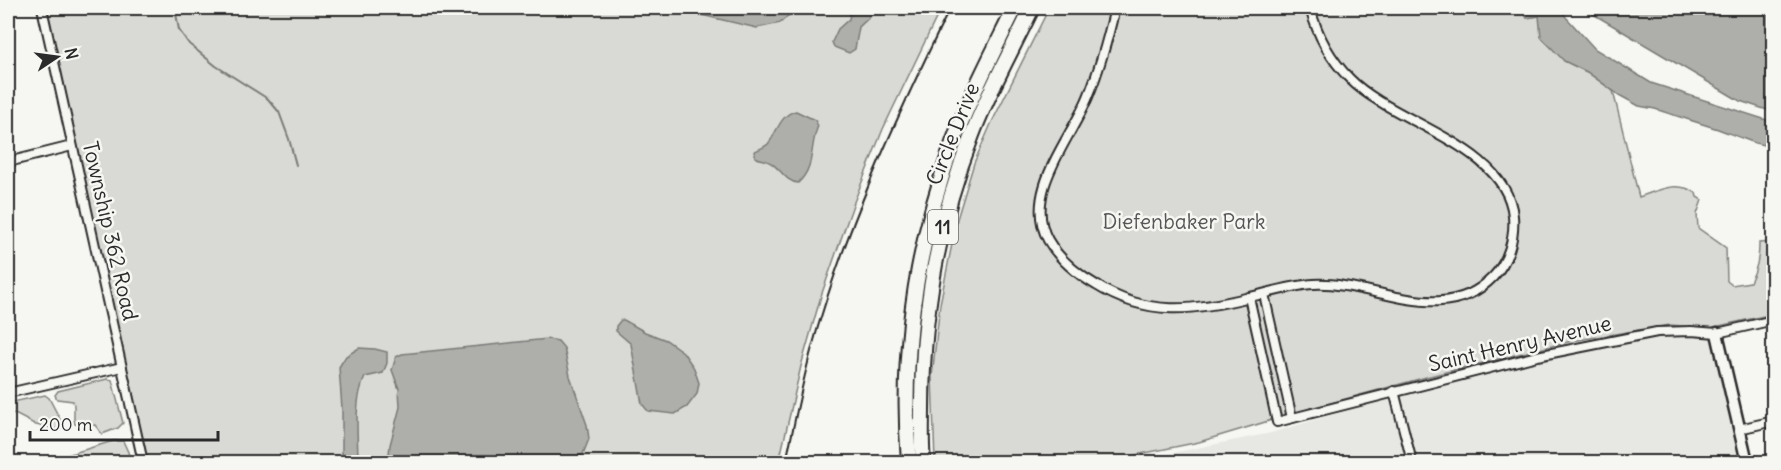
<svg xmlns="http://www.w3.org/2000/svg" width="1781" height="470" font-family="Delius,sans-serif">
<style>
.built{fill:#e7e7e3}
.green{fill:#d9d9d5;stroke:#828280;stroke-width:1.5}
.water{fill:#aeaeab;stroke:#7a7a78;stroke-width:1.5}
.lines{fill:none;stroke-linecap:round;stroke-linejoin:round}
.stream{stroke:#7a7a78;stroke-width:2}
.street-casing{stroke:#2b2b2b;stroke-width:12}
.secondary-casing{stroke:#2b2b2b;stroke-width:15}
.highway-casing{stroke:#2b2b2b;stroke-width:18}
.street{stroke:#f6f6f2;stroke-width:8}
.secondary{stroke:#f6f6f2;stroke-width:10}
.highway{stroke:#f6f6f2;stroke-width:14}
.rail{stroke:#2b2b2b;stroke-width:2}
.labels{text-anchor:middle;stroke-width:5;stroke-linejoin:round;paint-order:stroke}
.shield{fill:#f6f6f2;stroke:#686867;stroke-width:1.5}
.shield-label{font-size:20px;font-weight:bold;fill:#2b2b2b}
.street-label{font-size:21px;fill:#2b2b2b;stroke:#f6f6f2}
.park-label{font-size:21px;fill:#565656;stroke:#f6f6f2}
</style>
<rect width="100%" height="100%" fill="#f6f6f2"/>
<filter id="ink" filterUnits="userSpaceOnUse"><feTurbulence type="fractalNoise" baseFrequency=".0167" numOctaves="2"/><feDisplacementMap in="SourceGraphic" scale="12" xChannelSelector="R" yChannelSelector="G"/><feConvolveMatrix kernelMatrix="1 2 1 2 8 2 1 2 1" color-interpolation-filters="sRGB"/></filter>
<g filter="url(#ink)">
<path class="built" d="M1710 335 1739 462H1128L1271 433 1375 402 1529 362 1656 337Z"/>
<g class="green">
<path d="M47 8H941L883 129 854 202 821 296 801 366 779 462H147Z"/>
<path d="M1049 8H1521L1527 18 1539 16 1564 61 1587 72 1613 91 1639 197C1659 190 1677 180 1696 193L1697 197 1702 200 1697 214 1698 228 1726 248 1727 281 1732 285 1750 282C1757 269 1759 259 1759 243L1773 242V314L1710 328 1670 325 1572 341 1430 376 1305 410 1199 442 1101 462H935L932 377 940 304 957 219 974 163 991 124Z"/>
<path d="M107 379 112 380 123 423 118 428 102 434 95 425 84 426 75 424C72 416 76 410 73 401L57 399 55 395 58 391Z"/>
<path d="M45 395 49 398 63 425 62 428 60 430 36 425 15 414 8 415V403Z"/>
<path d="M113 441H123L128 452 131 462H59L64 456Z"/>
</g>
<g class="water">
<path d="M688 8H797L780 23 757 28 693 13Z"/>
<path d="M851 8H876V11L859 27 855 49 849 53 834 47 832 42 838 29 849 19Z"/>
<path d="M1521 8H1565L1564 10 1565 16 1595 49 1651 83 1773 122V147L1755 143 1718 129 1655 109 1639 106 1619 95 1587 72 1564 61 1541 37 1539 16 1527 18Z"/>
<path d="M1583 8H1773V112L1740 101Z"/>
<path d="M796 111 815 120 818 126C809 147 816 166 798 183 785 182 780 167 769 162 765 159 760 160 755 157V151C759 149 765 147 768 144 777 133 780 114 796 111Z"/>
<path d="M621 320H624L645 332 666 340 683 352 694 368 699 383 697 394 687 407 675 414 648 411 642 404 631 344 616 331V326Z"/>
<path d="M548 339 558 341 564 348 570 376 587 425 589 439 583 454 574 462H388L390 445 400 407 399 389 392 370 396 357 402 354Z"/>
<path d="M359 348 375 349 387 352V363L383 373 365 377C353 402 358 435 358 462H342V409L339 367 346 356Z"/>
</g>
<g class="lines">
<path class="stream" d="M175 8 179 30 189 44 216 66 268 99 279 112 289 139 296 165"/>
<g class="street-casing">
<g id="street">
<path d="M42 8 143 462"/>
<path d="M1115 8C1108 38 1100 68 1088 97 1071 139 1022 193 1048 240 1059 259 1077 274 1096 285 1147 317 1194 311 1250 297 1271 292 1293 285 1314 284 1374 281 1443 329 1493 277 1508 262 1515 238 1513 216 1507 146 1393 123 1350 79 1331 60 1317 34 1310 8"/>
<path d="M8 162 72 146"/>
<path d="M1264 294 1292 418"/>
<path d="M1249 297 1277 422 1537 356 1657 332 1691 331 1717 333 1774 320"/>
<path d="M1394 391 1412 462"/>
<path d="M8 393 122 367"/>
<path d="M1739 429 1774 421"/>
</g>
</g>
<g class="secondary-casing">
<path id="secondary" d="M1717 333 1747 462"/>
</g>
<g class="highway-casing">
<g id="highway">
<path d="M909 462C900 353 917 243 954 140 971 94 994 51 1015 8"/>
<path d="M923 462C921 444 922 426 922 408 922 315 938 222 972 135 988 92 1012 50 1032 8"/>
</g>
</g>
<use href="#street" class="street"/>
<use href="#secondary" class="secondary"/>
<use href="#highway" class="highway"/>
<path class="rail" d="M786 462C794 425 801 388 811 351 844 231 896 118 950 8"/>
</g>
</g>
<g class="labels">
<rect class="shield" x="928" y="210" width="30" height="34" rx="4.5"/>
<g class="shield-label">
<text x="943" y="234">11</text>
</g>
<g class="street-label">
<text transform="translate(953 134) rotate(-68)" y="7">Circle Drive</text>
<text transform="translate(110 231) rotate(77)" y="7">Township 362 Road</text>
<text transform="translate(1520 344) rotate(-13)" y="7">Saint Henry Avenue</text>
</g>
<g class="park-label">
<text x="1184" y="229">Diefenbaker Park</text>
</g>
</g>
<rect width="1781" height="470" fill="none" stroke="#f6f6f2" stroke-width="30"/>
<rect x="15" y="15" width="1751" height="440" fill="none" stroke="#2b2b2b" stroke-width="2" filter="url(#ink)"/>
<g transform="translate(57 57) rotate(77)" stroke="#f6f6f2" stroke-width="4.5" paint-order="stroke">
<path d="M0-4.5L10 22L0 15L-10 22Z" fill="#2b2b2b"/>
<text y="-9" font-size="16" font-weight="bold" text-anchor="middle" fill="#2b2b2b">N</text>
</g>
<path d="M30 431v9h188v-9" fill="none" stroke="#2b2b2b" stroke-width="3"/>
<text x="39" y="431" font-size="18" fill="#2b2b2b" stroke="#f6f6f2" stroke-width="4.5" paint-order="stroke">200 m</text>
</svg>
